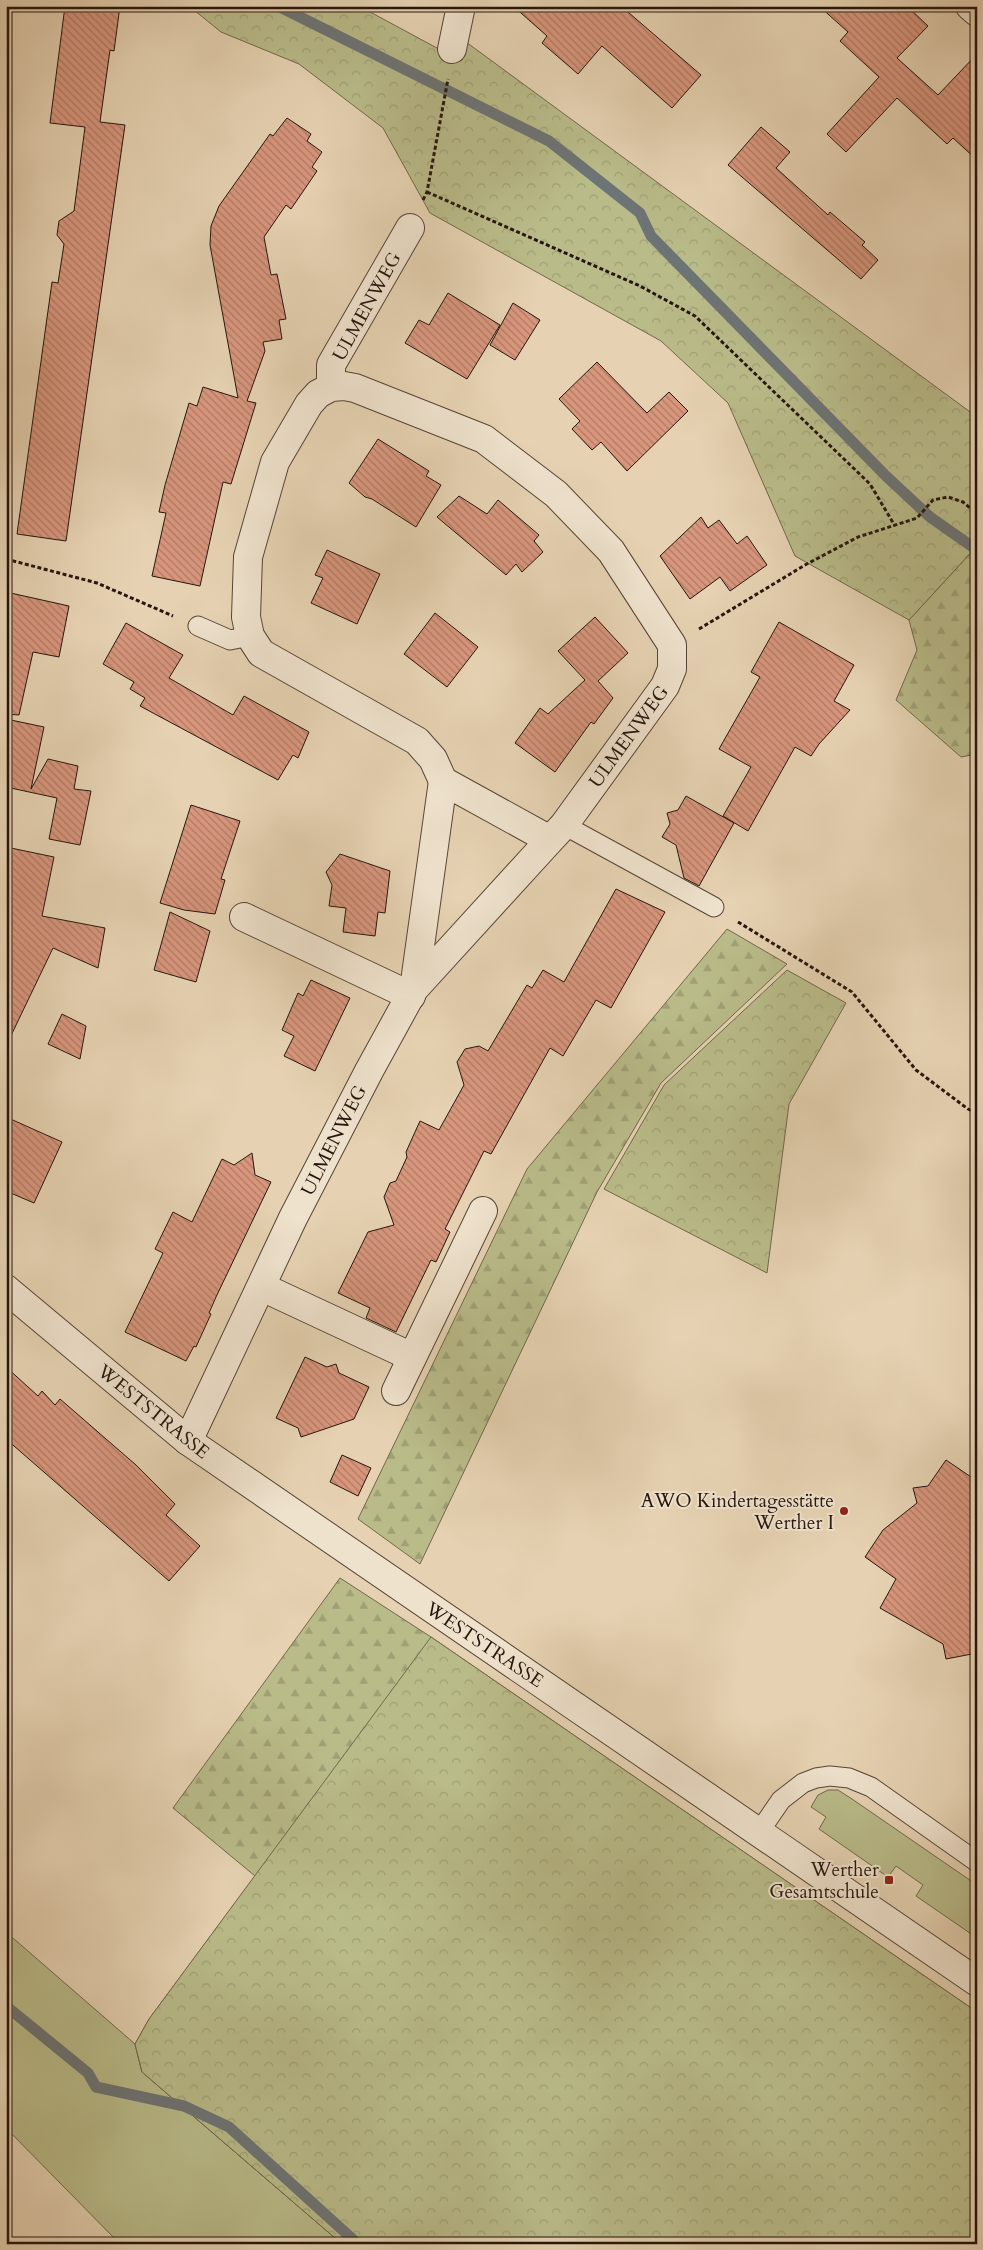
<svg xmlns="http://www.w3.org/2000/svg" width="983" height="2250" font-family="Cardo,serif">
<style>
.green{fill:#b9bb89;stroke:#70684c}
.forest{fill:url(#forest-firs);stroke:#70684c}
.park{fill:url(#park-crowns);stroke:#70684c}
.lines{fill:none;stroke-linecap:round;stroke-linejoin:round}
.stream{stroke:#6d7475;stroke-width:11}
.building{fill:url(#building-back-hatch);stroke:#26150e}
.lane-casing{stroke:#564437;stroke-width:21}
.street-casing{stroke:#564437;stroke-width:30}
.path{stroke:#26150e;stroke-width:3;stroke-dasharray:4 2.5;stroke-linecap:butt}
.lane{stroke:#efe2cd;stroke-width:19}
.street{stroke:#efe2cd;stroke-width:28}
.poi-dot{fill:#8f2418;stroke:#efe2cd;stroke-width:2}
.labels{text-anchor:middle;stroke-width:4;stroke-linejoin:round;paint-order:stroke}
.street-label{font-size:19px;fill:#26150e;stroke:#efe2cd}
.poi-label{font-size:19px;fill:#26150e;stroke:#efe2cd;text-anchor:end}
</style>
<defs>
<pattern id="forest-firs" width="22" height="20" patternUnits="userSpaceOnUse" patternTransform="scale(1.25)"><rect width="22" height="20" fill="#b9bb89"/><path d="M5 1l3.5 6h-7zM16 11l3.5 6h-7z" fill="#9fa075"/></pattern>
<pattern id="park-crowns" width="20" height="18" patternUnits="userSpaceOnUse" patternTransform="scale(1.25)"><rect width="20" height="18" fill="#b9bb89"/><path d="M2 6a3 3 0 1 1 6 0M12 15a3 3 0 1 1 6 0" fill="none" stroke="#9fa075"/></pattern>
<pattern id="building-back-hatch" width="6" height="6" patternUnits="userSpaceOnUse" patternTransform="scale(1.25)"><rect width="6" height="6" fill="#d8967d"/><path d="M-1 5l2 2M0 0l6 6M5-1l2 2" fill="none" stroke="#af7965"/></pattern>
</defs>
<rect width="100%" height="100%" fill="#e6d2b2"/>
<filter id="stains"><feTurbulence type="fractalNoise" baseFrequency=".004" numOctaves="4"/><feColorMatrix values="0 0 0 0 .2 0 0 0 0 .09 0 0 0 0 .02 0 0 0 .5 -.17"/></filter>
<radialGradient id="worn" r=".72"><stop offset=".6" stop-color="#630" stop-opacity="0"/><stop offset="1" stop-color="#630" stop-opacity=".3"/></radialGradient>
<g class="green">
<path d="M828 1790H838L852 1799 977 1885V1938L916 1896 923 1885 896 1866 888 1877 819 1829 826 1817 811 1807 818 1795Z"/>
<path d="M6 1932 135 2044 142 2072 342 2244H120L6 2128Z"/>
</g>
<g class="forest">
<path d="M977 546V754L961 757 896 700 917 650 909 620Z"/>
<path d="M727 929 787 964 661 1083 597 1192 420 1564 358 1519 527 1169Z"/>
<path d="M340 1578 431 1637 977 2012 342 2244 142 2072 135 2044 149 2019 255 1876 173 1808Z"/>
</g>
<g class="park">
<path d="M189 6H359L461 61 466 42 977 417V546L909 620 795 556 728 403 661 341 430 213 383 128 299 64 221 32Z"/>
<path d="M787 970 846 1003 789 1104 767 1273 604 1189 664 1085Z"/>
<path d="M431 1637 977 2012V2244H342L142 2072 135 2044 149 2019Z"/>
</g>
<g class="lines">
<g class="stream">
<path d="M278 6 549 141 640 213 651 236 886 476 930 517 977 550"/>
<path d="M6 2006 88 2073 96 2087 184 2106 229 2127 358 2244"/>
</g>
</g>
<g class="building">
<path d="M65 6H120L114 51 110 50 100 122 125 125 66 541 17 534 52 282 58 283 64 244 57 235 59 221 74 211 85 127 50 123Z"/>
<path d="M513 6H621L701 75 672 108 602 46 578 74 542 43 547 36Z"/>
<path d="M819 6H907L928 26 897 58 938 95 977 54V160L953 138 947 144 897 98 846 152 827 134 879 77 840 41 848 32Z"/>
<path d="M287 118 311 134 307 141 322 152 312 167 317 171 291 209 286 205 264 237 271 275 277 274 286 319 279 320 282 339 263 342 265 351 247 401 256 403 231 484 223 482 200 586 152 576 166 513 159 512 165 485 189 403 197 406 203 387 238 398 210 245 211 226 219 206 270 134 273 136Z"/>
<path d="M761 127 790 152 776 168 828 215 830 212 865 242 862 245 878 260 861 279 728 165Z"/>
<path d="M448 293 500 325 467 379 405 343 419 320 429 325Z"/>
<path d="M513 303 540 320 515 360 490 345Z"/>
<path d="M597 362 647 413 669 392 688 411 627 471 601 442 592 450 572 429 580 421 559 399Z"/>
<path d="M378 439 429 471 426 476 441 485 416 527 372 499 365 497 349 483Z"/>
<path d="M459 496 487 514 498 500 539 535 534 541 543 552 522 572 516 564 506 575 437 517Z"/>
<path d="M701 517 708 528 719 520 737 544 747 536 767 565 730 591 720 577 690 599 660 556Z"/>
<path d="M327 550 380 574 357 624 311 603 323 578 315 575Z"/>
<path d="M6 592 69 606 59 657 33 652 19 715 6 714Z"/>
<path d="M435 613 478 647 447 687 404 654Z"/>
<path d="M595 617 628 653 598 681 613 698 594 724 591 722 555 772 515 743 540 708 548 714 585 680 558 651Z"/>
<path d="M779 622 854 665 834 701 850 710 819 744 811 756 795 747 748 831 723 816 751 767 719 749 760 677 751 672Z"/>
<path d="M126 623 183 655 169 678 233 715 244 696 309 732 298 758 293 755 278 780 140 706 145 698 130 689 134 682 103 664Z"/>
<path d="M6 719 44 727 31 789 48 759 78 766 74 789 91 791 80 845 49 839 57 798 6 787Z"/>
<path d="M686 796 734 823 699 886 684 878 676 845 662 837 670 824 667 813 678 810Z"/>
<path d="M191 805 240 821 221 879 225 880 215 914 184 910 160 903Z"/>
<path d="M6 847 54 857 42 916 105 928 98 968 53 948 6 1046Z"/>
<path d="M340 854 390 871 385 913 378 912 375 936 343 932 346 908 329 906 332 885 326 872Z"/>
<path d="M616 889 665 912 611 1008 596 1000 563 1056 550 1048 491 1154 484 1151 445 1229 450 1232 436 1262 431 1260 396 1332 366 1318 370 1308 338 1293 368 1232 394 1225 384 1197 390 1183 396 1181 407 1157 406 1152 420 1121 439 1130 464 1085 457 1062 465 1049 479 1046 488 1051 527 985 532 988 543 970 564 982Z"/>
<path d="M170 912 210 931 196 982 154 970Z"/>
<path d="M311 980 350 998 315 1071 284 1056 294 1036 282 1030 298 993 303 996Z"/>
<path d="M62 1014 86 1026 80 1059 48 1044Z"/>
<path d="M6 1117 62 1142 34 1203 6 1191Z"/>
<path d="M252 1153 255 1175 271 1182 216 1297 209 1313 211 1314 196 1347 194 1346 186 1361 125 1332 163 1253 155 1249 173 1212 192 1222 222 1159 234 1165Z"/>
<path d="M305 1357 327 1367 336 1364 339 1373 369 1387 354 1419 301 1437 298 1428 276 1418Z"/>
<path d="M6 1367 38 1396 42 1391 55 1405 60 1399 136 1465 175 1504 166 1515 200 1546 169 1581 6 1439Z"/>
<path d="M342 1455 371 1468 358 1496 330 1482Z"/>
<path d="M946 1460 977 1481V1653L946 1659 943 1644 880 1608 896 1579 865 1557 883 1530 917 1503 913 1488 928 1486Z"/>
</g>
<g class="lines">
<g class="lane-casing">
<g id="lane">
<path d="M198 626 230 640 250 636"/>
<path d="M564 825 714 907"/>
<path d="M759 1832 781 1800 803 1783 816 1778 830 1776 849 1778 871 1787 977 1862"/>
</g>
</g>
<g class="street-casing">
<g id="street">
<path d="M970 6 977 12"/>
<path d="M452 49 461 6"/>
<path d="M331 387V365L410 228"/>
<path d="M244 917 411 996"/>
<path d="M414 989 443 781"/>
<path d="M262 1287 412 1357"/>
<path d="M6 1289 188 1441 977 1982"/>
<path d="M396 1391 483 1211"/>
<path d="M188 1441 293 1218 369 1071 414 989 550 840 564 825 665 686 672 669V645L611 551 556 494 484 439 355 388 344 386 331 387 318 394 309 404 275 462 248 557 246 617 250 636 261 653 417 741 433 759 443 781 550 840"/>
</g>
</g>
<g class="path">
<path d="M427 192 640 286 695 316 870 484 895 526"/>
<path d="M423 200 427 192 448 79"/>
<path d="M6 559 97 583 173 616"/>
<path d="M699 629 805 565 858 537 917 518 933 500 948 497 963 502 977 514"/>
<path d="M738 922 852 992 916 1070 968 1109 977 1113"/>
</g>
<use href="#lane" class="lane"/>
<use href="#street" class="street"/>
</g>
<g class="poi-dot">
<circle cx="844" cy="1511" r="5"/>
<rect x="884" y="1875" width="10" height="10" rx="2.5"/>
</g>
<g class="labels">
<g class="street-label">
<text transform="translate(366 306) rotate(-61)" y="7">ULMENWEG</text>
<text transform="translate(628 736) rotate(-54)" y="7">ULMENWEG</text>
<text transform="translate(333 1140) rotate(-63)" y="7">ULMENWEG</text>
<text transform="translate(154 1411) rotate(39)" y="7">WESTSTRASSE</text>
<text transform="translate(485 1644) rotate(34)" y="7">WESTSTRASSE</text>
</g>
<g class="poi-label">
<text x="834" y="1507">AWO Kindertagesstätte<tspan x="834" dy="22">Werther I</tspan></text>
<text x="879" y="1876">Werther<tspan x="879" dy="22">Gesamtschule</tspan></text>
</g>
</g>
<rect width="983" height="2250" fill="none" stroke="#e6d2b2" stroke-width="25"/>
<rect x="8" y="8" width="968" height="2235" fill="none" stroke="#26150e" stroke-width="2.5"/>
<rect x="12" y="12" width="958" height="2225" fill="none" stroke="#26150e"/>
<rect width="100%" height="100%" filter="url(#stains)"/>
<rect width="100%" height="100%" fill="url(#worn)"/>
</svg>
